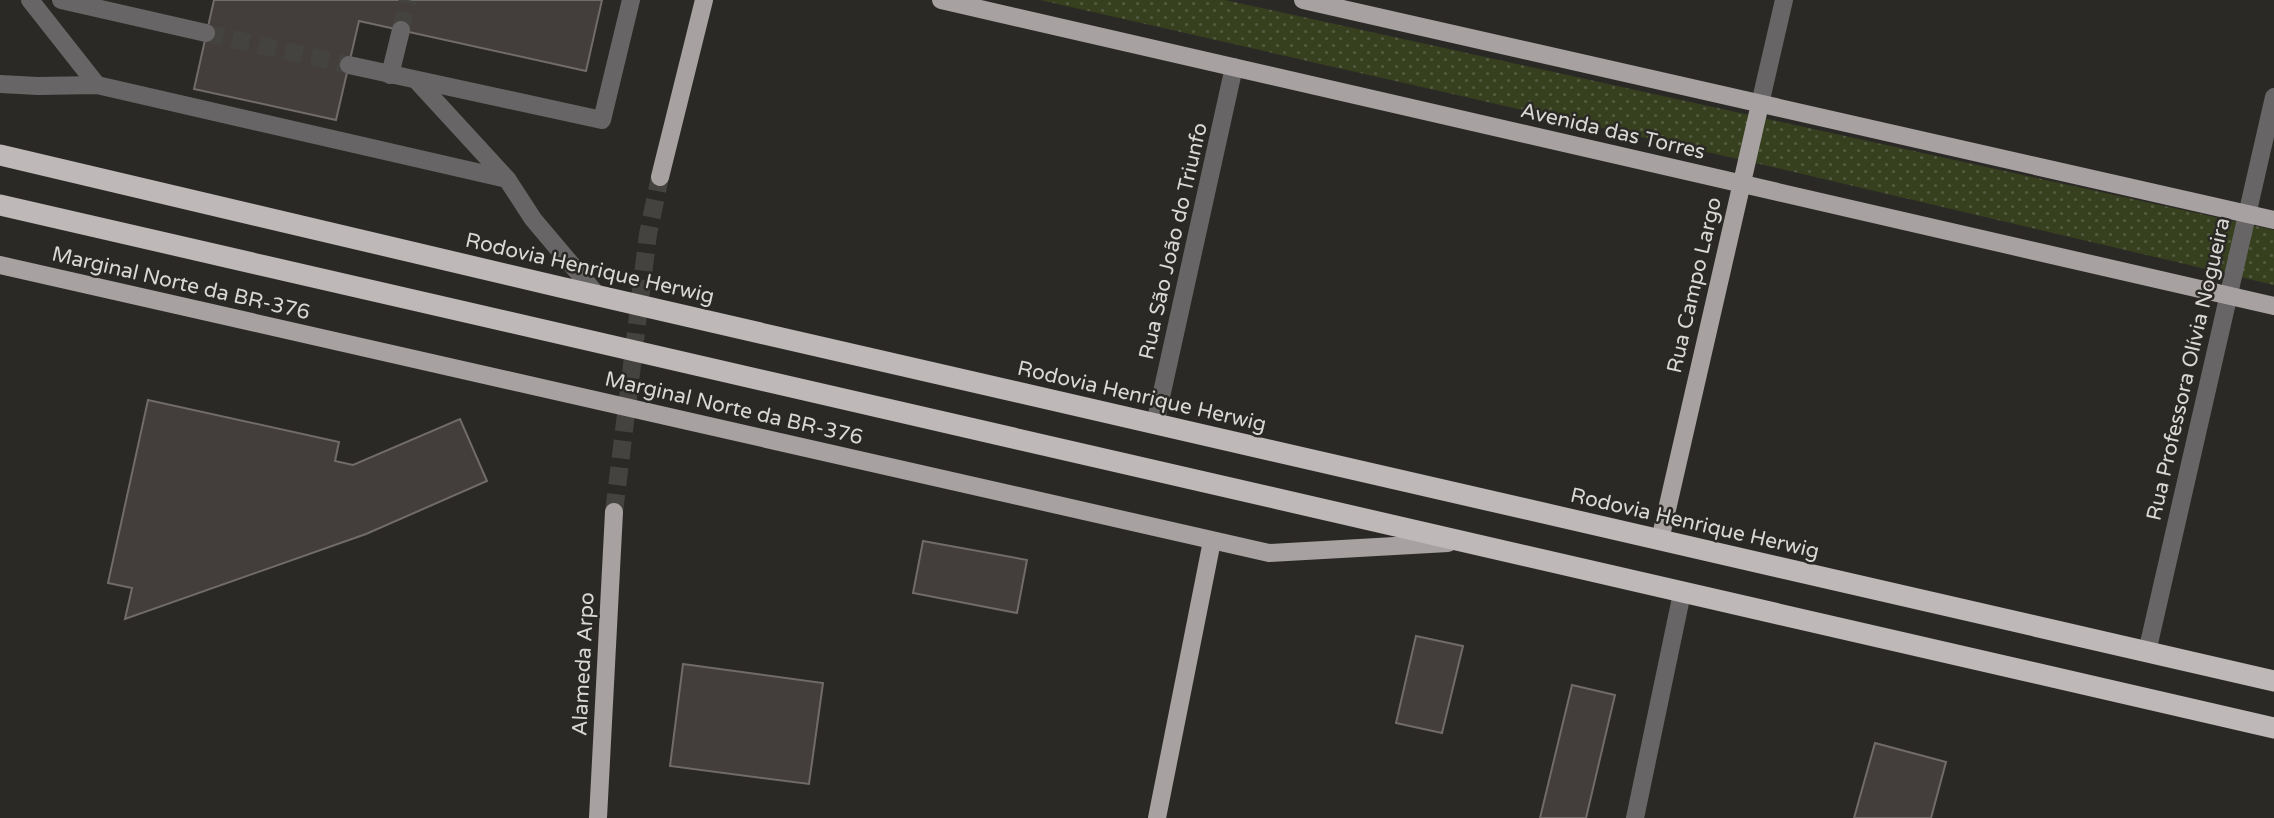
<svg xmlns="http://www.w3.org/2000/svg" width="2274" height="818" font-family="'Varela Round',sans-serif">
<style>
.grass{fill:url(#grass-dots)}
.building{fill:#433d3c;stroke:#716b6a;stroke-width:2}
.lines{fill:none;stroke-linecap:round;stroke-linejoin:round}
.minor-tunnel{stroke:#45433f;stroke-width:18;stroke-dasharray:18 9;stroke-linecap:butt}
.major-tunnel{stroke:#45433f;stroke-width:18;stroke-dasharray:18 9;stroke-linecap:butt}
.minor{stroke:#686566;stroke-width:18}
.major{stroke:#a7a1a1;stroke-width:18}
.highway{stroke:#bfb8b9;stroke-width:21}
.labels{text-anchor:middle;stroke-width:5;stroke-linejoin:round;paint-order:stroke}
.street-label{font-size:21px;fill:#dad8d5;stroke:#2b2925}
</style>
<defs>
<pattern id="grass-dots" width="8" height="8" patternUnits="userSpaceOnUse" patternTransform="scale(1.75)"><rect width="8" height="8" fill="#36401f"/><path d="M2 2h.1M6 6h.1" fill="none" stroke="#525b3f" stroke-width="1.8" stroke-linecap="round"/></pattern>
</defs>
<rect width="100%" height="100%" fill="#2b2925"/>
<path class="grass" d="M1040 0H1225L2274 230V285L1751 162Z"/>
<g class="building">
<path d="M214 0H602L586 71 359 21 336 120 194 89Z"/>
<path d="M148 400 339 442 335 461 353 465 460 419 487 481 366 534 125 619 132 588 108 583Z"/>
<path d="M923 541 1027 560 1017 613 913 593Z"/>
<path d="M1416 636 1463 646 1442 733 1396 723Z"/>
<path d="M683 664 823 683 809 784 670 766Z"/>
<path d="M1572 685 1615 695 1586 818H1540Z"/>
<path d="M1875 743 1946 762 1931 818H1854Z"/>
</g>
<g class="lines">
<g class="minor-tunnel">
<path d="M401 30 408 0"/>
<path d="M206 33 349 65"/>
</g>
<path class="major-tunnel" d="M614 512 648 234 660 177"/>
<g class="minor">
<path d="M30 0 97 85"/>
<path d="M61 0 206 33"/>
<path d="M349 65 602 120 631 0"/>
<path d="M390 75 401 30"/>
<path d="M417 81 507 179 533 219 598 296"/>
<path d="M0 84 38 86 97 85 507 179"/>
<path d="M1760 104 1784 0"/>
<path d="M1155 424 1234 67"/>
<path d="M2147 652 2274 97"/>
<path d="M1635 818 1682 593"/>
</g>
<g class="major">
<path d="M941 0 2274 306"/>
<path d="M1303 0 2274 220"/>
<path d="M660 177 704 0"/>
<path d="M0 265 1269 553 1448 543"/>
<path d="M1660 540 1760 104"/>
<path d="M598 818 614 512"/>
<path d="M1157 818 1212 541"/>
</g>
<g class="highway">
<path d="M0 155 560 287 2274 681"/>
<path d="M0 205 2274 728"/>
</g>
</g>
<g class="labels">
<g class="street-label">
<text transform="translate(1613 131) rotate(13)" y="7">Avenida das Torres</text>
<text transform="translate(1173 241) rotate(-77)" y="7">Rua São João do Triunfo</text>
<text transform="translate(590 268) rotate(13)" y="7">Rodovia Henrique Herwig</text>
<text transform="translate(181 283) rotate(13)" y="7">Marginal Norte da BR-376</text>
<text transform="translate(1694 285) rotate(-77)" y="7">Rua Campo Largo</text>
<text transform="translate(2188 369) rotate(-77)" y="7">Rua Professora Olívia Nogueira</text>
<text transform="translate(1142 396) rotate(13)" y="7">Rodovia Henrique Herwig</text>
<text transform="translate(734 408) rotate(13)" y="7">Marginal Norte da BR-376</text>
<text transform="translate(1695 523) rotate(13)" y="7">Rodovia Henrique Herwig</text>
<text transform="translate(583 664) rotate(-87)" y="7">Alameda Arpo</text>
</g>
</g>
</svg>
